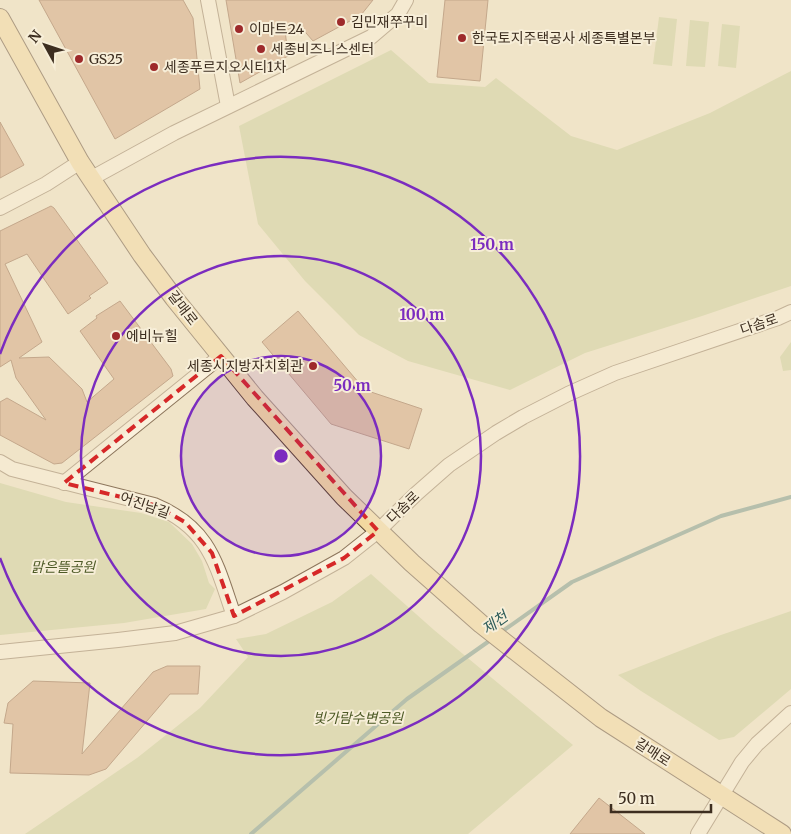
<svg xmlns="http://www.w3.org/2000/svg" width="791" height="834" font-family="Merriweather,'Noto Sans KR',serif">
<style>
.green{fill:#c9cf9b}
.lines{fill:none;stroke-linecap:round;stroke-linejoin:round}
.stream{stroke:#6f938a;stroke-width:4}
.building{fill:#cf9f7d;stroke:#8d5f41}
.minor-casing{stroke:#8d765c;stroke-width:16}
.major-casing{stroke:#5b4430;stroke-width:20}
.minor{stroke:#faf1dc;stroke-width:14}
.major{stroke:#f3d9a0;stroke-width:18}
.marked{fill:none;stroke:#d62828;stroke-width:4;stroke-dasharray:10 6;stroke-linejoin:round}
.ring{fill:none;stroke:#7b2cbf;stroke-width:2.5}
.poi-dot{fill:#9e2a2b;stroke:#f7eed8;stroke-width:2}
.labels{text-anchor:middle;stroke-width:4;stroke-linejoin:round;paint-order:stroke}
.poi-label{font-size:14px;fill:#3d2e20;stroke:#f7eed8;text-anchor:start}
.street-label{font-size:14px;fill:#3d2e20;stroke:#f7eed8}
.park-label{font-size:14px;font-style:italic;fill:#4d5a26;stroke:#f7eed8}
.water-label{font-size:15px;font-style:italic;fill:#2f5d5a;stroke:#f7eed8}
.centre{fill:#7b2cbf;stroke:#f7eed8;stroke-width:2.5}
.ring-label{font-size:15px;text-anchor:middle;font-weight:bold;fill:#7b2cbf;stroke:#f7eed8;stroke-width:4;stroke-linejoin:round;paint-order:stroke}
</style>
<rect width="100%" height="100%" fill="#f0e4c8"/>
<g class="green">
<path d="M659 17 677 19 672 66 653 64Z"/>
<path d="M690 20 709 22 705 67 686 66Z"/>
<path d="M722 24 740 26 736 68 718 66Z"/>
<path d="M391 50 429 83 485 87 496 78 571 136 617 150 710 113 791 71V286L702 316 585 353 510 390 408 361 359 335 305 281 258 224 239 126Z"/>
<path d="M791 342V370L783 371 780 357Z"/>
<path d="M0 483 66 502 141 513 169 522 192 544 202 561 209 583 215 589 206 609 124 623 0 635Z"/>
<path d="M371 574 434 630 573 745 468 834H25L137 758 200 708 248 657 236 639 266 634 332 602Z"/>
<path d="M791 611V689L734 737 719 740 641 691 618 675 718 636Z"/>
</g>
<g class="lines">
<g class="stream">
<path d="M500 633 572 582 721 516 791 497"/>
<path d="M251 834 407 699 492 639"/>
</g>
</g>
<g class="building">
<path d="M39 0H183L193 18 200 89 115 139Z"/>
<path d="M226 0H373L361 15 313 41 300 26 285 30 288 56 240 83Z"/>
<path d="M445 0H488L480 81 437 77Z"/>
<path d="M0 122 24 165 0 178Z"/>
<path d="M51 206 54 208 108 283 89 296 91 298 68 314 27 254 5 264 42 342 19 358 49 357 82 389 87 402 114 379 80 331 97 318 96 316 120 301 171 369 173 376 62 463 54 464 0 435V402L7 398 46 420 16 378 11 360 0 367V231Z"/>
<path d="M298 311 365 390 422 409 409 449 331 424 262 342Z"/>
<path d="M167 666H200L198 694H170L106 769 89 775 10 773 13 724 4 723 8 703 33 681 90 683 82 754 153 672Z"/>
<path d="M599 798 645 834H570Z"/>
</g>
<g class="lines">
<g class="minor-casing">
<g id="minor">
<path d="M208 0 228 106"/>
<path d="M92 178 174 133 371 37 398 14 406 0"/>
<path d="M0 208 46 184 80 162"/>
<path d="M0 462 12 469 154 505C210 528 216 564 234 616"/>
<path d="M64 483 221 356"/>
<path d="M0 652 118 640 175 633 234 616 283 592 344 558 378 531 416 494 449 465 496 433 523 417 568 394 615 373 778 318 791 312"/>
<path d="M698 834 742 762 757 744 791 713"/>
</g>
</g>
<g class="major-casing">
<path id="major" d="M0 18 80 162 142 255 174 298 255 398 344 497 412 563 481 624 601 718 782 834"/>
</g>
<use href="#minor" class="minor"/>
<use href="#major" class="major"/>
</g>
<path d="M0 0H791V834H0ZM221 356 378 531 344 558 234 616 212 553 185 522 154 505 64 483Z" fill="#f0e4c8" fill-opacity=".55" fill-rule="evenodd"/>
<path class="marked" d="M221 356 378 531 344 558 234 616 212 553 185 522 154 505 64 483Z"/>
<circle cx="281" cy="456" r="100" fill="#7b2cbf" fill-opacity=".12"/>
<g class="ring">
<circle cx="281" cy="456" r="100"/>
<circle cx="281" cy="456" r="200"/>
<path d="M0 354A299 299 0 1 1 0 558"/>
</g>
<g class="poi-dot">
<circle cx="341" cy="22" r="5"/>
<circle cx="239" cy="29" r="5"/>
<circle cx="462" cy="38" r="5"/>
<circle cx="261" cy="49" r="5"/>
<circle cx="79" cy="59" r="5"/>
<circle cx="154" cy="67" r="5"/>
<circle cx="116" cy="336" r="5"/>
<circle cx="313" cy="366" r="5"/>
</g>
<g class="labels">
<g class="poi-label">
<text x="351" y="27">김민재쭈꾸미</text>
<text x="249" y="34">이마트24</text>
<text x="472" y="43">한국토지주택공사 세종특별본부</text>
<text x="271" y="54">세종비즈니스센터</text>
<text x="89" y="64">GS25</text>
<text x="164" y="72">세종푸르지오시티1차</text>
<text x="126" y="341">에비뉴힐</text>
<text x="303" y="371" text-anchor="end">세종시지방자치회관</text>
</g>
<g class="street-label">
<text transform="translate(183 308) rotate(52)" y="5">갈매로</text>
<text transform="translate(759 324) rotate(-19)" y="5">다솜로</text>
<text transform="translate(145 505) rotate(19)" y="5">어진남길</text>
<text transform="translate(403 507) rotate(-44)" y="5">다솜로</text>
<text transform="translate(653 752) rotate(33)" y="5">갈매로</text>
</g>
<g class="park-label">
<text x="63" y="572">맑은뜰공원</text>
<text x="358" y="723">빛가람수변공원</text>
</g>
<g class="water-label">
<text transform="translate(495 623) rotate(-35)" y="5">제천</text>
</g>
</g>
<circle cx="281" cy="456" r="8" class="centre"/>
<g class="ring-label">
<text x="492" y="250">150 m</text>
<text x="422" y="320">100 m</text>
<text x="352" y="391">50 m</text>
</g>
<g transform="translate(45 45) rotate(310)" stroke="#f7eed8" stroke-width="4" paint-order="stroke">
<path d="M0-4L9 19L0 12L-9 19Z" fill="#3d2e20"/>
<text y="-8" font-size="14" font-weight="bold" text-anchor="middle" fill="#3d2e20">N</text>
</g>
<path d="M611 804v8h100v-8" fill="none" stroke="#3d2e20" stroke-width="2.5"/>
<text x="618" y="804" font-size="15" fill="#3d2e20" stroke="#f7eed8" stroke-width="4" paint-order="stroke">50 m</text>
</svg>
